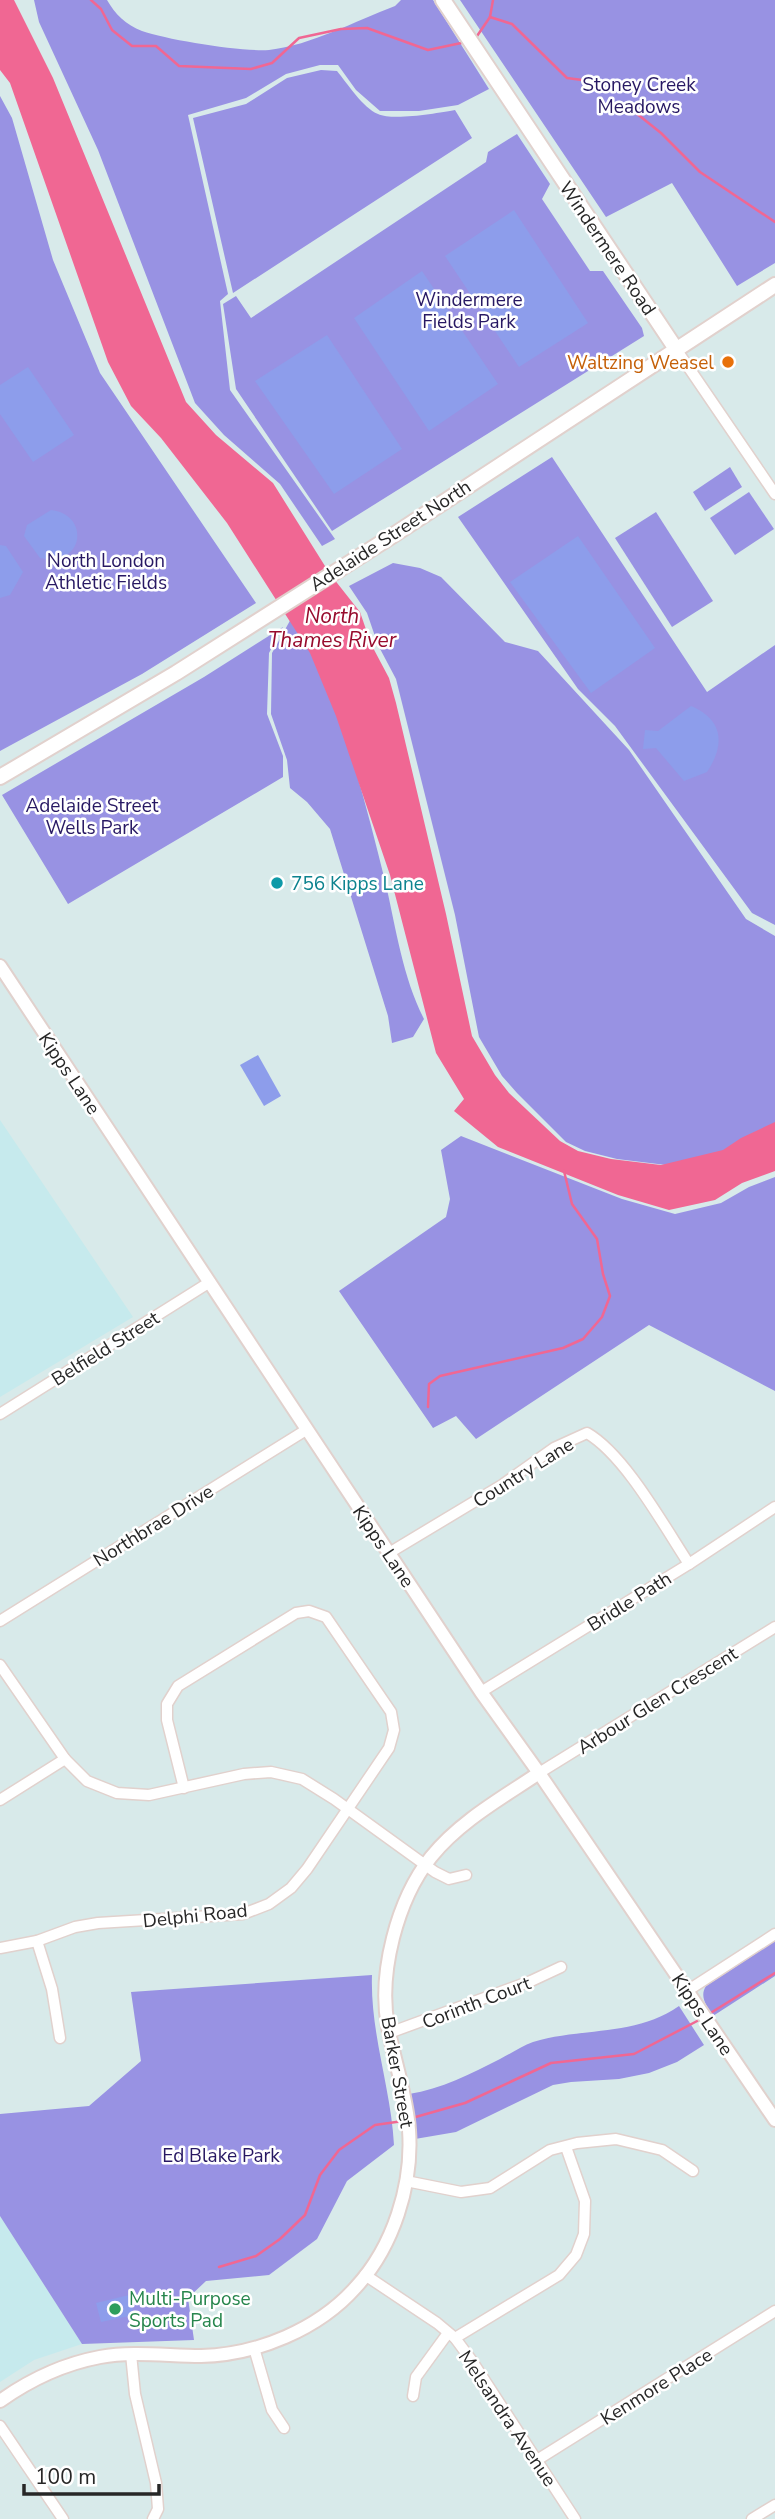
<svg xmlns="http://www.w3.org/2000/svg" width="775" height="2519" font-family="'Nunito Sans',sans-serif">
<style>
.education{fill:#c6eaed}
.green{fill:#9892e3}
.pitch{fill:#8d9deb}
.water{fill:#f06793}
.lines{fill:none;stroke-linecap:round;stroke-linejoin:round}
.stream{stroke:#f06793;stroke-width:2.5}
.minor-casing{stroke:#e1d1cd;stroke-width:13}
.tertiary-casing{stroke:#e1d1cd;stroke-width:16}
.secondary-casing{stroke:#e1d1cd;stroke-width:18}
.minor{stroke:#fff;stroke-width:10}
.tertiary{stroke:#fff;stroke-width:12}
.secondary{stroke:#fff;stroke-width:14}
.food-dot{fill:#e8710a;stroke:#fff;stroke-width:2.5}
.culture-dot{fill:#0f9aa8;stroke:#fff;stroke-width:2.5}
.leisure-dot{fill:#2e9e5b;stroke:#fff;stroke-width:2.5}
.labels{text-anchor:middle;stroke-width:5;stroke-linejoin:round;paint-order:stroke}
.park-label{font-size:19px;fill:#271863;stroke:#fff}
.street-label{font-size:19px;fill:#272727;stroke:#fff}
.food-label{font-size:19px;fill:#c56008;stroke:#fff;text-anchor:end}
.culture-label{font-size:19px;fill:#0d838f;stroke:#fff;text-anchor:start}
.leisure-label{font-size:19px;fill:#27864d;stroke:#fff;text-anchor:start}
.water-label{font-size:21px;font-style:italic;fill:#970b2d;stroke:#fff}
</style>
<rect width="100%" height="100%" fill="#d8eaea"/>
<g class="education">
<path d="M0 1120 133 1317 0 1397Z"/>
<path d="M0 2216 82 2344 34 2360 0 2382Z"/>
</g>
<g class="green">
<path d="M34 0H107C115 14 126 25 142 31 168 40 242 52 269 50 312 45 355 21 395 6L401 0H433L489 89 458 105 419 111H380L356 90 338 65H320L286 74 246 98 188 115 228 294 220 301 230 390 335 539 322 546 280 484 224 435 195 403 98 150 39 22Z"/>
<path d="M460 0H775V263L737 286 672 183 606 217Z"/>
<path d="M321 70 337 71C347 83 363 108 378 114 393 121 438 113 455 110L472 138 233 293 193 118 246 104 287 78Z"/>
<path d="M0 96 12 118 53 260 100 373 256 603 142 674 0 751Z"/>
<path d="M517 134 550 184 542 199 590 271H603L642 328 644 336 332 531 236 389 223 304 236 296 251 318 486 162 488 152Z"/>
<path d="M552 457 707 692 775 645V925L752 913 615 726 578 689 458 517Z"/>
<path d="M730 467 742 487 705 511 693 492Z"/>
<path d="M749 492 774 529 735 555 710 518Z"/>
<path d="M656 512 713 601 672 627 615 538Z"/>
<path d="M393 563 420 568 441 577 505 642 538 651 629 750 746 919 775 936V1125L728 1151 666 1165 617 1159 585 1151 566 1142 517 1093 502 1076 479 1037 455 915 396 679 378 645 367 613 349 586Z"/>
<path d="M292 617C340 699 363 792 386 885 396 929 403 978 424 1019L413 1037 392 1043 388 1016 330 829 307 802 290 788 287 760 271 714 272 653Z"/>
<path d="M283 627 269 653 267 714 283 756V777L68 904 2 795 204 677Z"/>
<path d="M461 1136 622 1199 675 1214 721 1203 749 1187 775 1177V1391L649 1325 476 1439 456 1416 433 1428 339 1291 446 1217 450 1199 441 1150Z"/>
<path d="M775 1941V1976L713 2016C707 2006 699 1997 706 1986Z"/>
<path d="M372 1975C370 2033 391 2088 394 2145L347 2181 317 2239 269 2275 206 2281 188 2298 194 2340 82 2344 0 2216V2114L89 2106 141 2061 131 1992Z"/>
<path d="M679 2006 704 2045 677 2062 649 2073 619 2079 571 2082 553 2085 456 2132 415 2139 409 2094C441 2089 471 2074 500 2059 510 2054 522 2046 533 2042 582 2027 635 2037 679 2006Z"/>
</g>
<g class="pitch">
<path d="M514 210 588 323 519 367 445 256Z"/>
<path d="M422 271 498 384 429 431 354 318Z"/>
<path d="M327 335 402 449 334 494 255 381Z"/>
<path d="M28 367 74 435 33 462 0 414V385Z"/>
<path d="M51 510C90 514 85 568 40 558L24 536 27 525Z"/>
<path d="M578 536 655 648 591 693 510 582Z"/>
<path d="M0 545 6 546 23 572 10 595 0 598Z"/>
<path d="M691 706C724 720 725 745 707 772L684 781 656 748 643 749 645 730 658 731Z"/>
<path d="M258 1055 281 1096 264 1106 240 1065Z"/>
<path d="M129 2295 134 2315 101 2322 96 2303Z"/>
</g>
<path class="water" d="M0 0H14L53 78 186 402 216 435 273 483 330 574 360 612 371 644 389 678 396 703 446 914 472 1036 495 1075 509 1093 560 1141 578 1151 611 1159 661 1165 723 1150 741 1138 775 1122V1171L742 1183 715 1200 669 1210 618 1195 498 1147 454 1111 464 1099 436 1053 390 875 336 716 310 653 227 523 161 438 131 406 108 362 10 83 0 70Z"/>
<g class="lines">
<g class="stream">
<path d="M91 0 101 9 112 30 132 46H156L179 66 251 69 272 63 299 38 341 29 367 28 428 50 466 42"/>
<path d="M490 17 512 24 567 78 605 83"/>
<path d="M475 39 490 17 493 0"/>
<path d="M626 105 661 133 700 172 775 222"/>
<path d="M428 1407 429 1384 440 1376 563 1348 583 1339 602 1317 610 1296 603 1274 597 1239 572 1204 564 1171"/>
<path d="M709 2014 775 1973"/>
<path d="M412 2118 465 2103 551 2063 634 2054 701 2019"/>
<path d="M219 2267 256 2256 280 2239 305 2215 320 2175 339 2150 375 2125 403 2121"/>
</g>
<g class="minor-casing">
<g id="minor">
<path d="M676 349 775 494"/>
<path d="M0 1414 210 1282"/>
<path d="M389 1553 502 1485 554 1448 587 1433C625 1455 664 1526 689 1564"/>
<path d="M0 1621 306 1430"/>
<path d="M0 1665 65 1759 87 1781 117 1793 149 1795 244 1774 271 1772 302 1779 334 1799 435 1872 449 1879 466 1875"/>
<path d="M481 1692 689 1564 775 1507"/>
<path d="M539 1773 775 1627"/>
<path d="M0 1800 65 1759"/>
<path d="M37 1941 52 1989 60 2038"/>
<path d="M0 1948 37 1941 75 1927 98 1923 243 1914 269 1904 291 1888 307 1869 389 1748 394 1730 391 1712 326 1617 309 1611 296 1613 178 1686 167 1704V1720L184 1788"/>
<path d="M687 1991 775 1934"/>
<path d="M389 2033 531 1981 561 1967"/>
<path d="M406 2181 461 2192 490 2188 550 2150 577 2143 616 2139 662 2150 693 2171"/>
<path d="M365 2275 437 2323 455 2338 472 2361 575 2519"/>
<path d="M455 2338 559 2275 576 2255 584 2234 585 2201 566 2147"/>
<path d="M254 2348 272 2410 284 2428"/>
<path d="M131 2354 135 2394 156 2483 158 2509 153 2519"/>
<path d="M413 2396 416 2377 448 2333"/>
<path d="M0 2426 63 2519"/>
<path d="M537 2460 775 2311"/>
<path d="M752 2519 775 2505"/>
</g>
</g>
<g class="tertiary-casing">
<g id="tertiary">
<path d="M0 966 481 1692 539 1773 775 2120"/>
<path d="M0 2401C31 2379 63 2364 100 2357 133 2351 168 2356 201 2356 257 2355 319 2329 356 2287 393 2247 413 2185 409 2130 407 2097 394 2060 388 2027 378 1973 397 1900 431 1857 460 1821 502 1798 539 1773"/>
</g>
</g>
<g class="secondary-casing">
<g id="secondary">
<path d="M443 0 676 349"/>
<path d="M0 777 176 673 392 536 775 285"/>
</g>
</g>
<use href="#minor" class="minor"/>
<use href="#tertiary" class="tertiary"/>
<use href="#secondary" class="secondary"/>
</g>
<circle class="food-dot" cx="728" cy="362" r="7"/>
<circle class="culture-dot" cx="277" cy="883" r="7"/>
<circle class="leisure-dot" cx="115" cy="2309" r="7"/>
<g class="labels">
<g class="park-label">
<text x="639" y="91">Stoney Creek<tspan x="639" dy="22">Meadows</tspan></text>
<text x="469" y="306">Windermere<tspan x="469" dy="22">Fields Park</tspan></text>
<text x="106" y="567">North London<tspan x="106" dy="22">Athletic Fields</tspan></text>
<text x="92" y="812">Adelaide Street<tspan x="92" dy="22">Wells Park</tspan></text>
<text x="221" y="2162">Ed Blake Park</text>
</g>
<g class="street-label">
<text transform="translate(608 248) rotate(56)" y="7">Windermere Road</text>
<text transform="translate(390 535) rotate(-33)" y="7">Adelaide Street North</text>
<text transform="translate(70 1073) rotate(56)" y="7">Kipps Lane</text>
<text transform="translate(105 1348) rotate(-32)" y="7">Belfield Street</text>
<text transform="translate(523 1472) rotate(-32)" y="7">Country Lane</text>
<text transform="translate(153 1525) rotate(-32)" y="7">Northbrae Drive</text>
<text transform="translate(384 1546) rotate(56)" y="7">Kipps Lane</text>
<text transform="translate(629 1601) rotate(-32)" y="7">Bridle Path</text>
<text transform="translate(657 1700) rotate(-32)" y="7">Arbour Glen Crescent</text>
<text transform="translate(195 1915) rotate(-6)" y="7">Delphi Road</text>
<text transform="translate(476 2002) rotate(-21)" y="7">Corinth Court</text>
<text transform="translate(703 2014) rotate(56)" y="7">Kipps Lane</text>
<text transform="translate(398 2072) rotate(80)" y="7">Barker Street</text>
<text transform="translate(656 2386) rotate(-32)" y="7">Kenmore Place</text>
<text transform="translate(508 2418) rotate(56)" y="7">Melsandra Avenue</text>
</g>
<g class="food-label">
<text x="714" y="369">Waltzing Weasel</text>
</g>
<g class="culture-label">
<text x="291" y="890">756 Kipps Lane</text>
</g>
<g class="leisure-label">
<text x="129" y="2305">Multi-Purpose<tspan x="129" dy="22">Sports Pad</tspan></text>
</g>
<g class="water-label">
<text x="332" y="623">North<tspan x="332" dy="24">Thames River</tspan></text>
</g>
</g>
<path d="M24 2484v10h135v-10" fill="none" stroke="#272727" stroke-width="3.5"/>
<text x="35" y="2484" font-size="21" fill="#272727" stroke="#ffffff" stroke-width="5" paint-order="stroke">100 m</text>
</svg>
